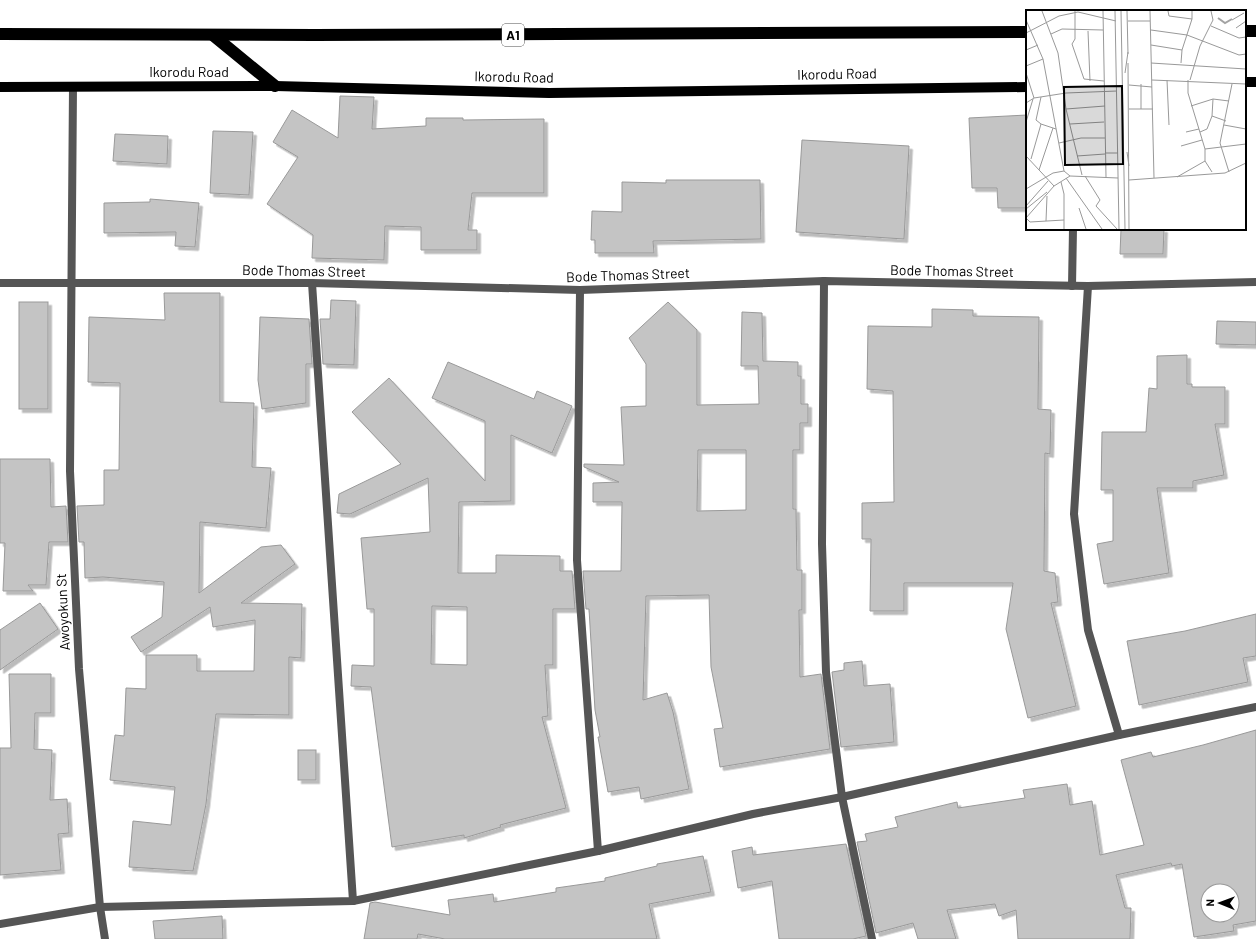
<svg xmlns="http://www.w3.org/2000/svg" width="1256" height="939" font-family="Barlow,sans-serif">
<style>
.building{fill:#c4c4c4;stroke:#999;fill-rule:evenodd;filter:url(#shadow)}
.lines{fill:none;stroke-linecap:round;stroke-linejoin:round}
.minor{stroke:#555;stroke-width:8}
.primary{stroke:#000;stroke-width:10}
.motorway{stroke:#000;stroke-width:12}
.labels{text-anchor:middle;stroke-width:3;stroke-linejoin:round;paint-order:stroke}
.shield{fill:#fff;stroke:#4c4c4c;stroke-width:1}
.shield-label{font-size:13px;font-weight:bold;fill:#000}
.street-label{font-size:14px;fill:#000;stroke:#fff}
.inset-river{fill:none;stroke:#a3a3a3;stroke-width:2}
.inset-road{fill:none;stroke:#999;stroke-width:1}
.view{fill:#000;fill-opacity:0.15;stroke:#000;stroke-width:2}
.inset-edge{fill:none;stroke:#000;stroke-width:2}
</style>
<defs>
<filter id="shadow"><feDropShadow dx="3.5" dy="3.5" stdDeviation="0" flood-color="#0004"/></filter>
</defs>
<rect width="100%" height="100%" fill="#fff"/>
<g class="building">
<path d="M340 96 374 97 372 129 426 126V118H463V120L544 119V193H472L468 230H477V250H421V227L385 226 384 260 312 258 313 235 267 204 298 157 273 142 292 110 338 138Z"/>
<path d="M1027 115V208H998L997 188H972L969 118Z"/>
<path d="M213 131 253 132 249 195 210 193Z"/>
<path d="M115 134 168 136 167 164 113 161Z"/>
<path d="M802 140 909 146 904 239 796 232Z"/>
<path d="M666 180H760L761 239 653 241 654 253H595V240H591L592 211 622 212V182L666 183Z"/>
<path d="M150 199 199 203 195 247 175 246 176 232 104 233V203L150 202Z"/>
<path d="M1121 229H1164L1163 254H1120Z"/>
<path d="M164 293H220V402L254 403 252 467 271 468 266 528 200 522 199 593 261 547 281 545 295 564 241 603 302 604 301 658 289 657V715L216 714 206 804 193 871 129 867 133 821 171 825 175 787 110 780 115 735 124 736 126 688 146 689V655H197V671H254L255 620 213 627 210 607 141 652 131 637 162 617 164 582 103 577 85 578 84 542H79L77 506 104 505V470H119L120 383 88 382 89 317 165 320Z"/>
<path d="M331 300 356 301 354 365 323 364 320 319H330Z"/>
<rect x="19" y="302" width="29" height="107"/>
<path d="M668 302 697 330V405L759 404 758 366H741L742 312 762 313 763 361 798 362V376H801V404H808V423H800V450H793V509H796L797 570H802V610H799L800 677 821 674 830 749 720 767 714 729 723 728 711 667 709 595 646 596 643 700 667 693 673 712 689 789 641 799 639 787 608 792 598 737H600L595 710 589 609H586L583 571H621L622 502H593V483L619 482 584 467V464L624 465 621 407 646 406V364L629 338ZM698 450H746V510L697 511Z"/>
<path d="M932 309 973 310V316L1039 317 1038 409 1051 410 1050 454 1045 453 1044 571 1055 573 1058 602 1051 603 1076 706 1028 718 1006 629 1013 583H904V611H870L871 539H862V503L894 502 893 391 867 389 868 326 932 327Z"/>
<path d="M260 317 309 319 312 364H306V403L262 409 258 380Z"/>
<path d="M1217 321 1256 322V345L1216 344Z"/>
<path d="M1187 355V384H1192V387H1225V424H1215L1224 475 1193 481V488H1157L1169 573 1104 584 1097 544 1113 541V490H1101L1102 432H1146L1149 388 1157 389V356Z"/>
<path d="M448 362 534 399 537 391 572 406 552 453 511 435V501L459 502 458 573H496V555L560 556V571H572L575 609H553V665H545L548 716 542 717 566 808 500 825 501 827 464 838V835L392 847 371 687 351 686 352 665 374 666V609H367L361 538 430 532 428 478 350 514 337 513 339 494 401 464 352 412 389 378 485 481V421L432 398ZM432 606 467 607V665L431 664Z"/>
<path d="M0 459H50L51 507 66 506 68 542H49L46 585H28L33 591H3L5 543H0Z"/>
<path d="M40 603 58 629 0 670V630Z"/>
<path d="M1256 614V656L1243 658 1248 682 1139 705 1127 641 1185 631Z"/>
<path d="M862 661 864 686 890 684 894 742 841 747 832 672 844 670V663Z"/>
<path d="M9 674H51V713H35L34 749 52 750 50 800 67 799 69 833 58 834 61 870 0 875V748H11Z"/>
<path d="M1256 730V921L1233 925 1234 931 1194 937 1182 864 1172 866 1171 863 1116 875 1125 908H1131L1130 939H1018L1016 910 999 916 995 904 947 910 956 939H918L913 923 876 933 857 842 867 841 865 834 898 827 895 817 957 802 958 808 1025 798 1023 790 1067 784 1070 805 1092 801 1100 855 1144 845 1121 760 1151 752 1153 757 1203 745ZM1208 891H1232V915H1208Z"/>
<rect x="298" y="750" width="18" height="30"/>
<path d="M846 844 866 936 853 939H779L772 881 738 888 732 851 752 847 753 855Z"/>
<path d="M703 856 711 892 649 904 657 939H445L418 934 417 939H364L370 903 375 902 450 915 448 900 493 894 494 902 556 892V888L605 881V878L657 866V864Z"/>
<path d="M222 916 223 939H155L153 921Z"/>
</g>
<g class="lines">
<g class="minor">
<path d="M73 87 70 471 79 669 100 907 105 939"/>
<path d="M824 281 822 544 826 672 842 797 872 939"/>
<path d="M0 283H312L580 290 824 281 1088 286 1256 282"/>
<path d="M312 283 353 901"/>
<path d="M1072 286 1073 229"/>
<path d="M1088 286 1074 514 1088 630 1119 735"/>
<path d="M580 290 577 560 598 851"/>
<path d="M0 924 100 907 353 901 598 851 753 814 842 797 1119 735 1256 707"/>
</g>
<g class="primary">
<path d="M1245 82H1256"/>
<path d="M0 87 275 86 549 93 1027 87"/>
</g>
<g class="motorway">
<path d="M1245 31H1256"/>
<path d="M0 34 315 35 1027 32"/>
<path d="M214 36 275 86"/>
</g>
</g>
<g class="labels">
<rect class="shield" x="502" y="24" width="22" height="22" rx="3"/>
<g class="shield-label">
<text x="513" y="40">A1</text>
</g>
<g class="street-label">
<text x="189" y="77">Ikorodu Road</text>
<text transform="translate(837 74) rotate(-1)" y="5">Ikorodu Road</text>
<text transform="translate(514 77) rotate(1)" y="5">Ikorodu Road</text>
<text transform="translate(304 271) rotate(1)" y="5">Bode Thomas Street</text>
<text transform="translate(952 271) rotate(1)" y="5">Bode Thomas Street</text>
<text transform="translate(628 275) rotate(-2)" y="5">Bode Thomas Street</text>
<text transform="translate(63 612) rotate(-93)" y="5">Awoyokun St</text>
</g>
</g>
<g transform="translate(1026 10)">
<rect width="220" height="220" fill="#fff"/>
<path class="inset-river" d="M192 8 199 13 206 9"/>
<path class="inset-road" d="M16 1 32 43 40 99 56 165M49 1V29L46 34 58 69 78 71M77 1 80 167M89 1 93 219M95 1 99 219M101 1 102 44M124 1 128 168M142 1 143 6 166 9M0 10 17 49 38 161 44 166 92 168M206 10 218 3M102 11H124M185 16 213 28 220 27M210 18 220 11M125 20 161 25 213 45 220 44M62 21 64 71M0 23 33 6 52 2 90 11M25 24 36 19 77 20M125 35 156 40M0 40 12 35M102 53 103 219M125 53 220 59M155 53 156 40 166 9V1M0 56 17 49M0 63 8 88M99 63 102 42M126 70 220 74M141 70 143 115M162 70V83L179 139V151L186 162M164 70 174 36 187 10 185 1M115 74V99M103 75 126 77M187 89 186 106 200 111M0 93 8 88 40 83 91 81M165 96 187 89 203 91M40 99 79 96M103 99H127M0 112 7 89M15 114 10 110 15 87M44 114 78 112M198 115 220 119M160 122 173 119M174 122 181 119 186 106M33 133 55 128H79M155 136 176 130M179 139 220 134M101 142 103 156M79 143H92M0 146 28 176M51 146 79 144M5 149 15 114 30 119M13 160 27 118M203 162 194 133 206 74M59 166 74 190 70 196 91 219M151 167 179 151M40 168 76 219M103 170 199 163 220 153M35 172 38 184V219M0 179 27 163 38 161M0 196 22 171M53 198 60 219M0 199 21 182M38 210 4 212 0 208 28 176 44 166M20 211 21 186"/>
<path class="view" d="M96 76 97 154 39 155 38 77Z"/>
<rect width="220" height="220" class="inset-edge"/>
</g>
<g transform="translate(1220 903) rotate(271)"><circle r="19" fill="#ffffff" stroke="#999999"/>
<path d="M0-3L7 15L0 10L-7 15Z" fill="#000000"/>
<text y="-6" font-size="11" font-weight="bold" text-anchor="middle" fill="#000000">N</text>
</g>
</svg>
